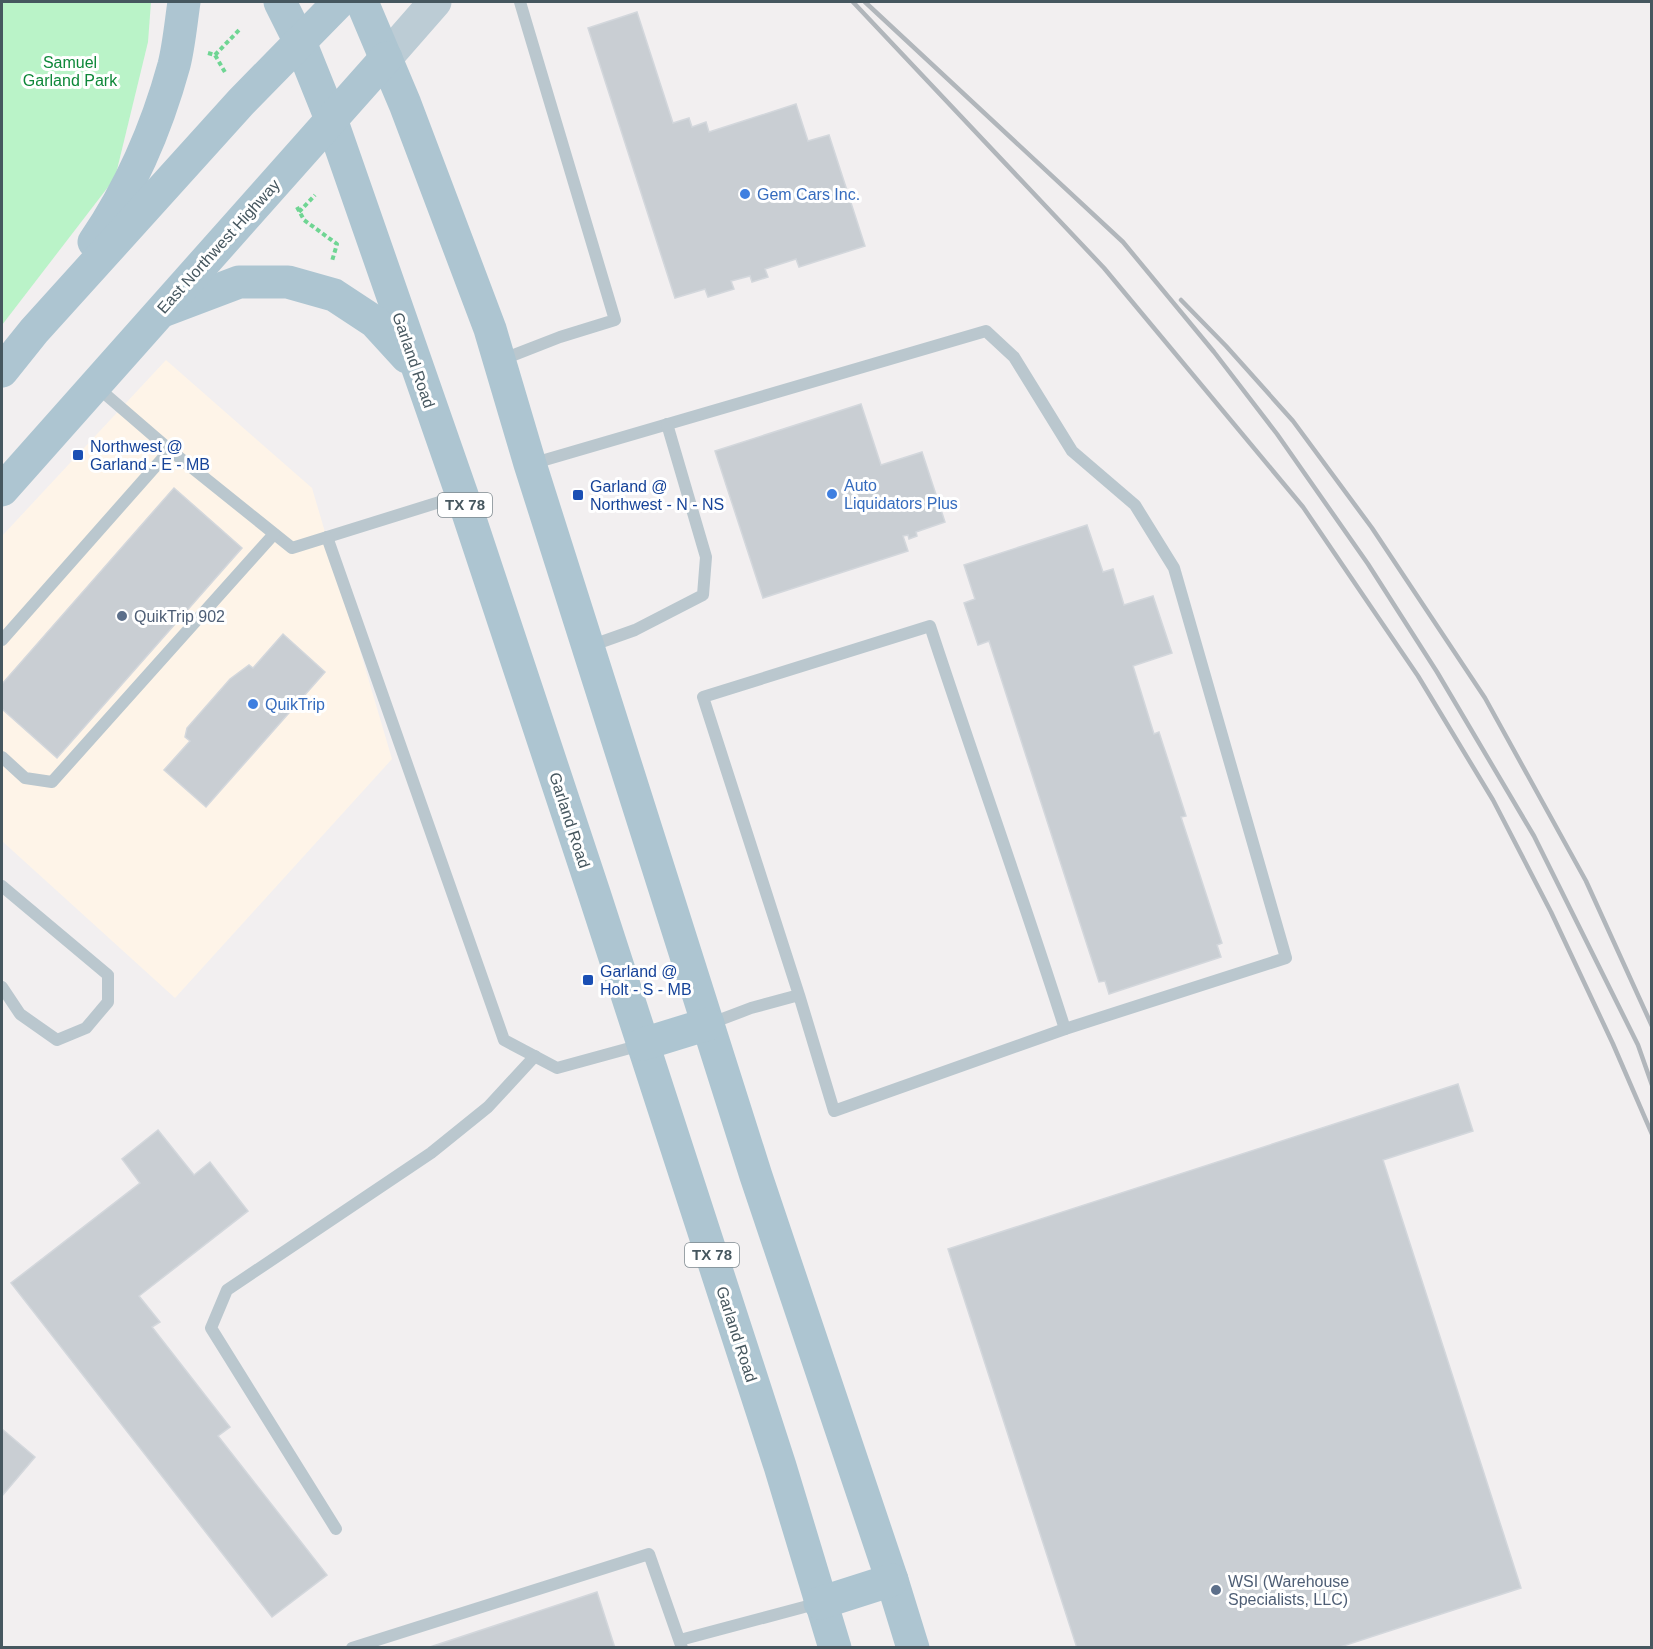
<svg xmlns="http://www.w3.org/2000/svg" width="1653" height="1649" font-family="Arial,sans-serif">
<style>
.commercial{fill:#fef4e8}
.green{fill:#baf3c8}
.building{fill:#c9ced3;stroke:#d3d7dc;stroke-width:1.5}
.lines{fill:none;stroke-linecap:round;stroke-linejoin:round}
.path{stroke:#6fd593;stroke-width:4;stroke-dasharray:4.5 3;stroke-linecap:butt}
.service{stroke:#bac7ce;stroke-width:12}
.secondary{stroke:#bcccd5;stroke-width:33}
.primary{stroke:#adc5d1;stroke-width:33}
.rail{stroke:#b1b6bb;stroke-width:4.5}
.shop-dot{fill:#3f7fe0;stroke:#fff;stroke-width:2}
.transit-dot{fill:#1a4fb4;stroke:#fff;stroke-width:2}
.service-dot{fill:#5c6f8a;stroke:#fff;stroke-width:2}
.labels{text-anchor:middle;stroke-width:6;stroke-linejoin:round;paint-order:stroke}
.shield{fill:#fff;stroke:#7e898f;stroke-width:1.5}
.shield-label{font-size:15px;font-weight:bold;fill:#46575f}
.park-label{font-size:16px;fill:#0e8839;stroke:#fff}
.shop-label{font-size:16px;fill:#366cbe;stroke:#fff;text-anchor:start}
.street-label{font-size:16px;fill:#46575f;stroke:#fff}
.transit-label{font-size:16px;fill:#164399;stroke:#fff;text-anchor:start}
.service-label{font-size:16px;fill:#4e5e75;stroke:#fff;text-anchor:start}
</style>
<rect width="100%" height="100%" fill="#f2eff0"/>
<path class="commercial" d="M166 360 312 488 392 759 175 998 2 841V536Z"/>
<path class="green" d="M2 2H151L148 42 115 178 2 325Z"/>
<g class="building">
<path d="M637 12 673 123 689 118 692 127 706 122 709 132 796 104 808 141 829 135 865 246 799 267 796 259 765 269 768 277 752 282 750 276 731 281 734 289 708 297 705 289 675 298 588 28Z"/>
<path d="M861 404 881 465 922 452 945 522 916 532 917 536 909 539 908 535 903 536 908 551 763 598 715 451Z"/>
<path d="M174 488 242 548 57 758 2 709V684Z"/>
<path d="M1087 525 1103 572 1113 569 1124 605 1153 596 1172 653 1133 666 1154 734 1159 732 1186 816 1181 817 1222 943 1217 945 1221 957 1109 994 1105 981 1099 982 989 641 978 645 964 603 975 599 964 565Z"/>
<path d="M283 634 325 672 206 807 164 770 190 741 185 737 187 728 230 679 249 665 253 668Z"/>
<path d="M1458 1084 1473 1131 1383 1160 1521 1588 1337 1648H1077L948 1249Z"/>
<path d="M158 1130 194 1175 210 1162 248 1211 139 1296 160 1322 152 1327 230 1427 218 1436 327 1575 272 1617 11 1283 140 1183 122 1159Z"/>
<path d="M2 1429 35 1457 2 1496Z"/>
<path d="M597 1592 615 1648H427Z"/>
</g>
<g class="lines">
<g class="path">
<path d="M208 53 215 55 226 74"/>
<path d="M215 55 241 28"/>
<path d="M297 207 304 220 337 244 332 261"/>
<path d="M299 212 315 195"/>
</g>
<g class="service">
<path d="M501 360 560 337 615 320 520 2"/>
<path d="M170 450 292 548 462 495"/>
<path d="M531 464 986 331 1014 357 1072 451 1135 505 1174 568 1286 958 1065 1029"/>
<path d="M327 537 504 1040 557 1068 641 1045"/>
<path d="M2 640 170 450 97 387"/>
<path d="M590 646 635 630 703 595 706 557 667 424"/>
<path d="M2 757 25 778 52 782 274 534"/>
<path d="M2 886 108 975V1002L86 1028 57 1040 20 1014 2 987"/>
<path d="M709 1024 751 1008 799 995 703 697 930 626C974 760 1022 894 1065 1029L834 1111 799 995"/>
<path d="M336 1529 211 1328 227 1290 431 1153 488 1107 535 1056"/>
<path d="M680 1640 819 1603"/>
<path d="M352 1648 649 1554 682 1648"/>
</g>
<path class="secondary" d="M386 58 435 2"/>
<g class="primary">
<path d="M280 2 300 42 331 119 462 495 594 893 780 1466 835 1648"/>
<path d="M362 2 405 104 490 329 530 464 756 1176 892 1580 913 1648"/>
<path d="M94 242C130 189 157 127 174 65 179 45 181 22 184 2"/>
<path d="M165 310 239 282H288L334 295 375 322 407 357"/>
<path d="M2 371 34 331 241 102 339 2"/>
<path d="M2 490 386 58"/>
<path d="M643 1044 708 1024"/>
<path d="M820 1603 892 1580"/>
</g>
<g class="rail">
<path d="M853 2 1104 268 1303 507 1418 676 1493 800 1551 912 1613 1044 1652 1134"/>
<path d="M865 2 1123 242 1214 352 1277 434 1368 564 1437 672 1534 836 1638 1045 1652 1085"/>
<path d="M1181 300 1226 346 1293 421 1372 528 1485 698 1586 881 1652 1026"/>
</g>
</g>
<g class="shop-dot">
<circle cx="745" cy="194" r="6"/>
<circle cx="832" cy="494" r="6"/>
<circle cx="253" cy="704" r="6"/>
</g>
<g class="transit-dot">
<rect x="72" y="449" width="12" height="12" rx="3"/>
<rect x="572" y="489" width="12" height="12" rx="3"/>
<rect x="582" y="974" width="12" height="12" rx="3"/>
</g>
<g class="service-dot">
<circle cx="122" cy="616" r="6"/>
<circle cx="1216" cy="1590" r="6"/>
</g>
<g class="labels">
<g class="shield">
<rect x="438" y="493" width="54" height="24" rx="4.5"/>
<rect x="685" y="1243" width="54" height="24" rx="4.5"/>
</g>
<g class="shield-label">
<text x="465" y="510">TX 78</text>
<text x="712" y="1260">TX 78</text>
</g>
<g class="park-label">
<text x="70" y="68">Samuel<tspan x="70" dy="18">Garland Park</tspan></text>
</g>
<g class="shop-label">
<text x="757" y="200">Gem Cars Inc.</text>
<text x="844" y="491">Auto<tspan x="844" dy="18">Liquidators Plus</tspan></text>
<text x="265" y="710">QuikTrip</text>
</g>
<g class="street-label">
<text transform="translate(218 246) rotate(-48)" y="6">East Northwest Highway</text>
<text transform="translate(414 360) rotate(71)" y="6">Garland Road</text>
<text transform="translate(570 820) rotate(72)" y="6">Garland Road</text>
<text transform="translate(737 1334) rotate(72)" y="6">Garland Road</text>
</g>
<g class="transit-label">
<text x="90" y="452">Northwest @<tspan x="90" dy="18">Garland - E - MB</tspan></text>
<text x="590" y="492">Garland @<tspan x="590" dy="18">Northwest - N - NS</tspan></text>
<text x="600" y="977">Garland @<tspan x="600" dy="18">Holt - S - MB</tspan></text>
</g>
<g class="service-label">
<text x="134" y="622">QuikTrip 902</text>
<text x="1228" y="1587">WSI (Warehouse<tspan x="1228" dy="18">Specialists, LLC)</tspan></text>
</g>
</g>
<rect width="1653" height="1649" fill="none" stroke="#46575f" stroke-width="6"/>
</svg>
